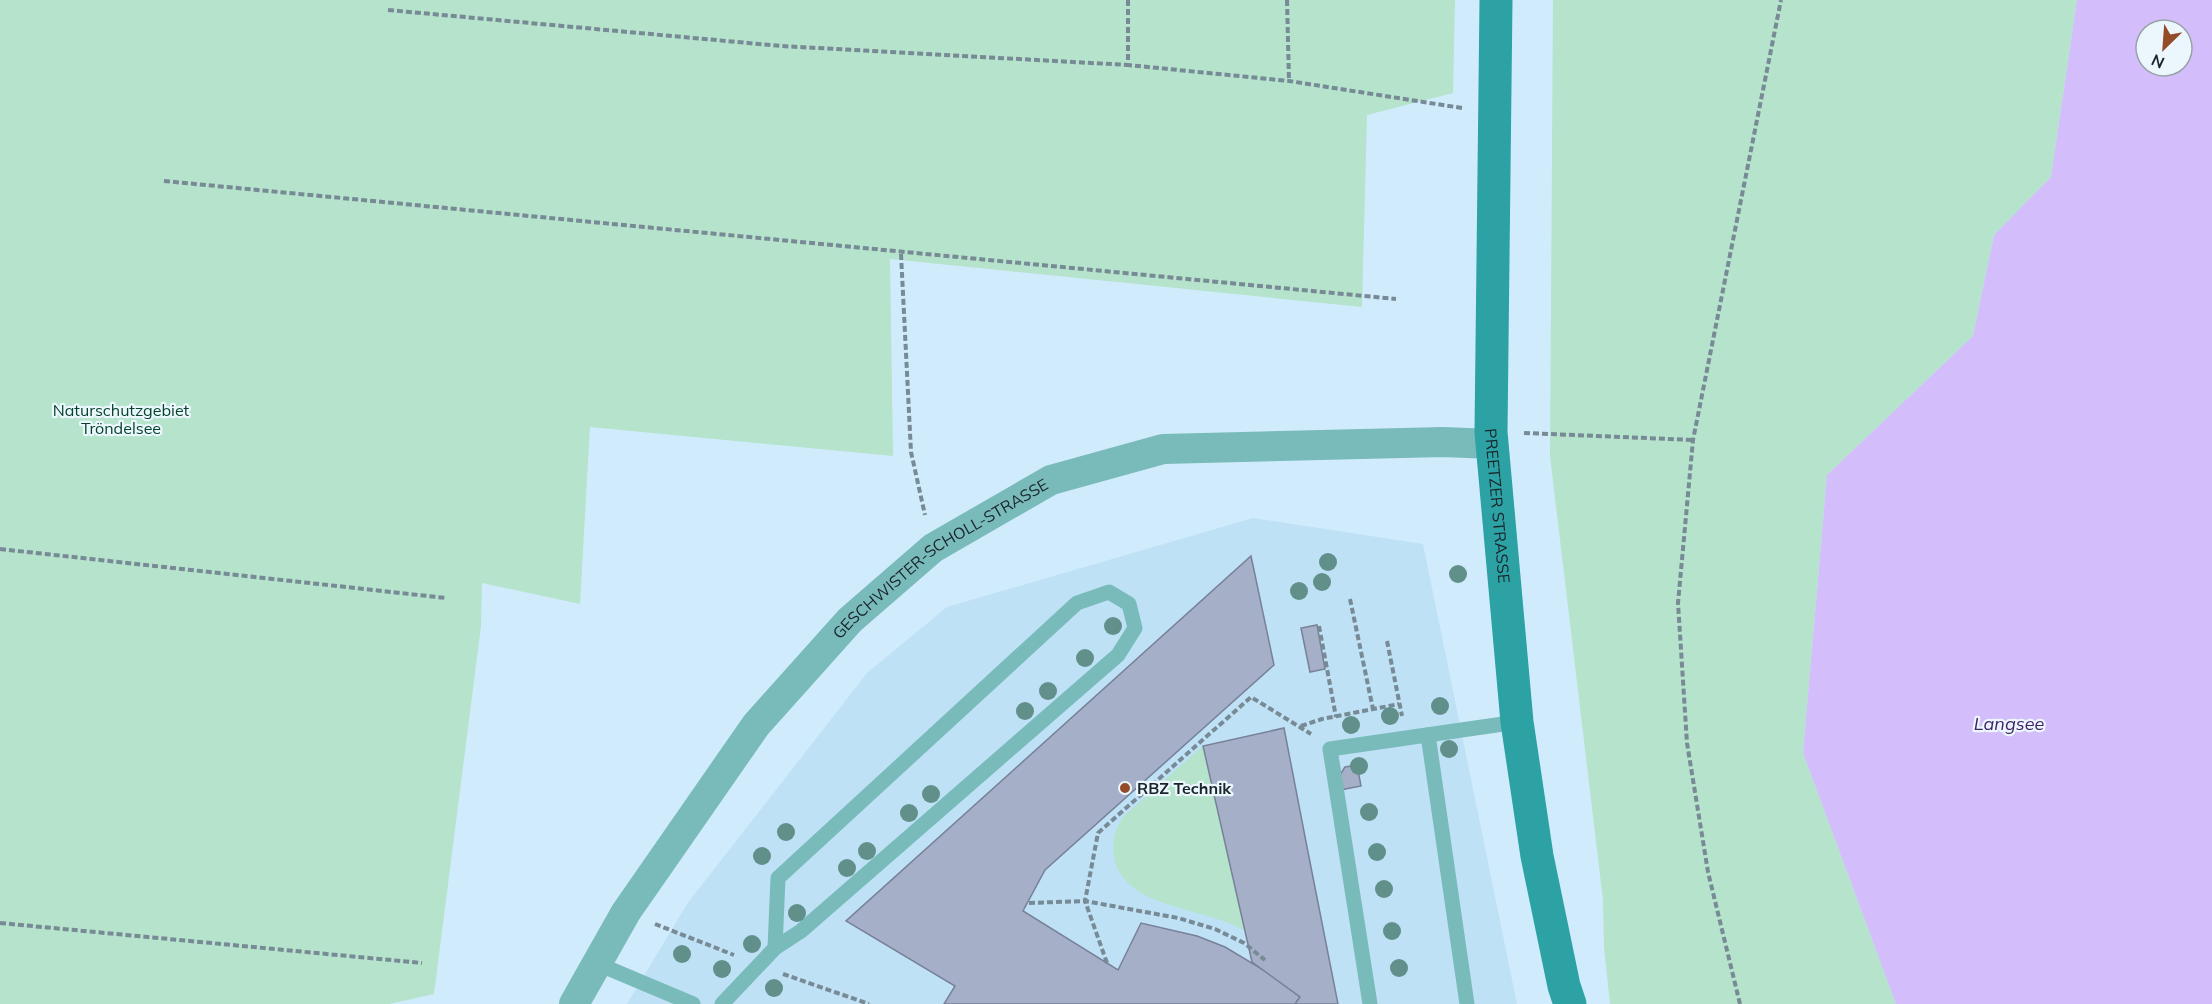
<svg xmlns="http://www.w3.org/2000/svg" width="2212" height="1004" font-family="Mulish,sans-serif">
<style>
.built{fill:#bee1f5}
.green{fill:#b5e3cb}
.water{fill:#d3bdfa;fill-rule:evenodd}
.building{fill:#a5afc7;stroke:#778198;stroke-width:1.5}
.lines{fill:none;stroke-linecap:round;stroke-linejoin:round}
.path{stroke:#778a95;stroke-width:4;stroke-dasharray:6 3;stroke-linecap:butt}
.lane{stroke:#79babb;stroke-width:15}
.street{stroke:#79babb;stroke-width:30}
.secondary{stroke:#2ca2a4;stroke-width:33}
.tree{fill:#618f8a}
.poi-dot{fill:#934b28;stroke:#ebf7fd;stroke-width:2}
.labels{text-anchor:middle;stroke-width:4.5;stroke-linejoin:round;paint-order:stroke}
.park-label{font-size:16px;fill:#06432c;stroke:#ebf7fd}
.street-label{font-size:16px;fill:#192429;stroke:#ebf7fd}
.poi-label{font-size:16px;font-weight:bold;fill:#192429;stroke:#ebf7fd;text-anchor:start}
.water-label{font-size:18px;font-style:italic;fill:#422368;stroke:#ebf7fd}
</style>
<rect width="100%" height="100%" fill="#d0ecfc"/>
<path class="built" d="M1253 518 1423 544 1517 1004H627L687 904 867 673 947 607Z"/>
<g class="green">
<path d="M0 0H1455L1453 93 1367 115 1362 307 890 259 893 456 590 427 580 604 482 583 481 626 434 994 389 1004H0Z"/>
<path d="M1553 0H2077L2051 177 1994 235 1973 336 1827 475 1803 753 1896 1004H1610L1604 947 1603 900 1550 456Z"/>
<path d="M1284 728 1338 1004H1295C1286 988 1267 948 1254 937 1216 905 1121 913 1114 855 1112 839 1115 829 1124 816L1203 746Z"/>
</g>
<path class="water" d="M2077 0H2212V1004H1896L1803 753 1827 475 1973 336 1994 235 2051 177ZM2146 30H2182V66H2146Z"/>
<g class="building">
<path d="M1251 556 1274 665 1045 870 1023 911 1118 970 1141 923 1197 936 1225 947 1275 977 1300 997 1295 1004H944L955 986 846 921Z"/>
<path d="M1317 625 1325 669 1310 672 1301 628Z"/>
<path d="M1284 728 1307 847 1338 1004H1295L1300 997 1252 962 1203 746Z"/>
<path d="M1357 765 1361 786 1340 790 1338 778 1345 767Z"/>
</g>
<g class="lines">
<g class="path">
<path d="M1128 0V65L1289 81 1462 108"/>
<path d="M1287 0 1289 81"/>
<path d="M388 10 781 46 1128 65"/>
<path d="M164 181 1396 299"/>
<path d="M901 254 911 452 925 515"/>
<path d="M1524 433 1693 440"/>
<path d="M0 549 446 598"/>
<path d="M1350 599 1373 709"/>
<path d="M1319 626 1336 717"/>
<path d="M1387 641 1402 716"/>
<path d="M1301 726 1322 719 1399 704"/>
<path d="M1029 903 1085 901 1178 918 1215 929 1244 943 1265 960"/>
<path d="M0 923 422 963"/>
<path d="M655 924 734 955"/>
<path d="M1107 963 1085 901 1098 833 1251 697 1311 734"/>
<path d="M783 974 869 1004"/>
<path d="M1740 1004 1708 872 1687 743 1678 603 1693 440 1781 0"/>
</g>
<g class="lane">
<path d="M1428 735 1467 1004"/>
<path d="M598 964 693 1004"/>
<path d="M722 1004 775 948 801 931 1118 655 1135 628 1129 604 1109 592 1077 603 778 878 775 948"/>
<path d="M1370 1004 1330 749 1517 722"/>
</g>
<path class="street" id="s1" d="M574 1004 626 912 756 725 850 620 933 548 1051 480 1163 449 1443 442 1492 444"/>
<path class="secondary" id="s2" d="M1496 0 1491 432 1517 722 1537 856 1564 986 1570 1004"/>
</g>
<g class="tree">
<circle cx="1328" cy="562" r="9"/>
<circle cx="1458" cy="574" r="9"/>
<circle cx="1322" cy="582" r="9"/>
<circle cx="1299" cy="591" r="9"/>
<circle cx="1113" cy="626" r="9"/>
<circle cx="1085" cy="658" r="9"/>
<circle cx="1048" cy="691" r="9"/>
<circle cx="1440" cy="706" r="9"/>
<circle cx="1025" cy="711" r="9"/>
<circle cx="1390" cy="716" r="9"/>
<circle cx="1351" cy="725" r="9"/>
<circle cx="1449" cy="749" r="9"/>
<circle cx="1359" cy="766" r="9"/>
<circle cx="931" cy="794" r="9"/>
<circle cx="1369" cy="812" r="9"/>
<circle cx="909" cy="813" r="9"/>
<circle cx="786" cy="832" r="9"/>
<circle cx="867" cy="851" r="9"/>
<circle cx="1377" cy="852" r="9"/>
<circle cx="762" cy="856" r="9"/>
<circle cx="847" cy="868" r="9"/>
<circle cx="1384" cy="889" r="9"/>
<circle cx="797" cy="913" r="9"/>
<circle cx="1392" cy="931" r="9"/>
<circle cx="752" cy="944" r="9"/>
<circle cx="682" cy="954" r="9"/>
<circle cx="1399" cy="968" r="9"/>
<circle cx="722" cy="969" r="9"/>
<circle cx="774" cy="988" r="9"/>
</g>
<circle class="poi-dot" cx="1125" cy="788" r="6"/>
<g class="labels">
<g class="park-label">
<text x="121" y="416">Naturschutzgebiet<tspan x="121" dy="18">Tröndelsee</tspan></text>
</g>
<g class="street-label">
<text dy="6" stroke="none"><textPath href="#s2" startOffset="506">PREETZER STRASSE</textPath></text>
<text dy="6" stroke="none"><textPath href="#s1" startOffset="584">GESCHWISTER-SCHOLL-STRASSE</textPath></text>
</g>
<g class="poi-label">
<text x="1137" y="794">RBZ Technik</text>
</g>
<g class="water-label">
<text x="2009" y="730">Langsee</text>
</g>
</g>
<g transform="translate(2164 48) rotate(205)"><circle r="28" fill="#ebf7fd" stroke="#97a3a8" stroke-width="1.5"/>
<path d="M0-4.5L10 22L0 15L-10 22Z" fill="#934b28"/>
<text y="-9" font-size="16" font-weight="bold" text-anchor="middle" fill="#192429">N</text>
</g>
</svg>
